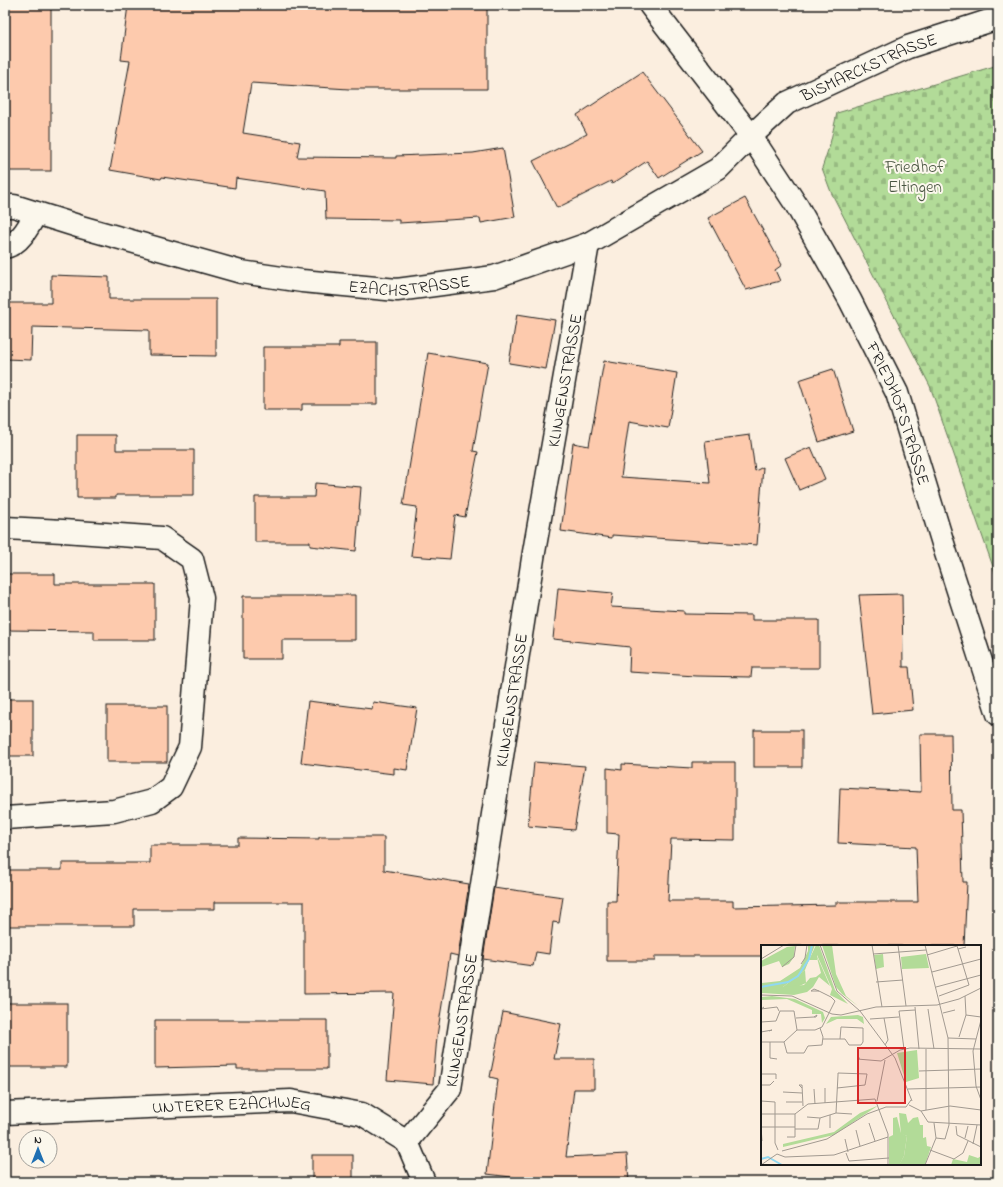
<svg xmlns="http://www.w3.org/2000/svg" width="1003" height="1187" font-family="'Indie Flower',sans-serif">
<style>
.cemetery{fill:url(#cemetery-stones);stroke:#677c5a}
.building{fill:#fdcaad;stroke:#1c1c1c}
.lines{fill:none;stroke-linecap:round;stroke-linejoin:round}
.minor-casing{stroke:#1c1c1c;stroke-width:25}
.tertiary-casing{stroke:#1c1c1c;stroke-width:25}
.minor{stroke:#fbf7ec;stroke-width:22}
.tertiary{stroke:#fbf7ec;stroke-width:22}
.labels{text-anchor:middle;stroke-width:4;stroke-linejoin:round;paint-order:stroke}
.street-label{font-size:17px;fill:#1c1c1c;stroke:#fbf7ec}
.park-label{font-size:17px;fill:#495541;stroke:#fbf7ec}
.inset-river{fill:none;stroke:#90d8f1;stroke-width:2}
.inset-road{fill:none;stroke:#a29a91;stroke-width:1}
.view{fill:#d62828;fill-opacity:0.15;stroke:#d62828;stroke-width:2}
.inset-edge{fill:none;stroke:#1c1c1c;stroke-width:2}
</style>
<defs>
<pattern id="cemetery-stones" width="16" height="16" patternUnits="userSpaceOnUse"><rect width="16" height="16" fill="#b2db98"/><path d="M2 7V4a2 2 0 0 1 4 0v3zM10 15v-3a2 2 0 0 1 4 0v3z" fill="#98bb82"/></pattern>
</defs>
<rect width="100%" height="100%" fill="#fbeedf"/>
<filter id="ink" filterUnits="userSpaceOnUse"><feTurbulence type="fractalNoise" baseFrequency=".025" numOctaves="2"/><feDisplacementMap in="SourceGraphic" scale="8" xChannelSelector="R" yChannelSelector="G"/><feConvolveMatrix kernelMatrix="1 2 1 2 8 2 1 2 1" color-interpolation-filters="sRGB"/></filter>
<g filter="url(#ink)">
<path class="cemetery" d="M998 65V581L930 386 831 192 822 168 830 144 837 113Z"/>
<g class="building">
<rect x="5" y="5" width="46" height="166"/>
<path d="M128 5H487V89H349L251 83 243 133 300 142 297 157 396 158V156L473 153 503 148 515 217 481 223 480 218 399 223V220L326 219 325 191 236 178 235 188 162 177 161 179 110 170 130 61 121 60Z"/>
<path d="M642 72 702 151 659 178 647 161 612 184 611 181 557 208 533 161 587 134 577 115Z"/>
<path d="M745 198 782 265 775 270 780 281 746 290 708 218Z"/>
<path d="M51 275 109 277V299H216V356L149 355V330L32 327 31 360 5 359V303H51Z"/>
<path d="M517 314 555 320 546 369 509 363Z"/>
<path d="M339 342H377V404H302V410H263V347H339Z"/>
<path d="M428 353 488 363 473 451 478 452 465 517 455 515 450 559 411 556 417 507 403 505Z"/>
<path d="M604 361 677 373 668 428 629 421 621 477 710 483 705 441 750 435 755 471 763 467 757 545 612 535V538L561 531 573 443 589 446Z"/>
<path d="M833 369 853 431 819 442 799 380Z"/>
<path d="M77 435H116V450H194V495H116V498H77Z"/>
<path d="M811 447 825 479 799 490 785 458Z"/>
<path d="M315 483 361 487 356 551 310 546V542H255V497H314Z"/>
<path d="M5 574H55V584H155V640H94V631L5 630Z"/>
<path d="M558 588 613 593 611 607 684 611V614L752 615V620H819V668H752L751 677 696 676 629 672 630 647 553 639Z"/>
<path d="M902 594 903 667H909L913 710 872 714 859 595Z"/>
<path d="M316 595H355V640H282V659H243V596H316Z"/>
<rect x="5" y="699" width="28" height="57"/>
<path d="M308 701 372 709 373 702 417 708 407 770 394 768V774L301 763Z"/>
<rect x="107" y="706" width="60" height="56"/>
<rect x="754" y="730" width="48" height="37"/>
<path d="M920 734H951L952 810H961L963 882H967L964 946H762V956H655V961H607V901H616L619 834 607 833V768L622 770V764L692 768V762H735V840L671 839 668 901H733V907L836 905V902H918L916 847 838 843 840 788 921 792Z"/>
<path d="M534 762 585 766 574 830 528 826Z"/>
<path d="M319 837H384V870L469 884 458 956 450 954 437 1036 433 1084 387 1080 394 993 304 994V902H215V909H134V926H5V870H62V863H150V845H238V838L319 839Z"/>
<path d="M494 888 507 890V889L563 897 559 923 553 922 549 954 536 952 533 966 483 959Z"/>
<rect x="5" y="1003" width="62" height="64"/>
<path d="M503 1012 561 1024 554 1059H594V1089H574L566 1157 627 1154 629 1182H551L487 1174 498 1079 490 1077Z"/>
<path d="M155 1020H327V1069H237V1066L155 1068Z"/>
<rect x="312" y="1155" width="41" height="27"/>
</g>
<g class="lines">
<g class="minor-casing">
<g id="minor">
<path id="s1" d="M5 206H14L81 227 241 272 302 281 397 290 494 277 588 244 718 169 751 136 787 103 908 47 998 18"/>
<path d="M5 247C20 244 29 226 36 213"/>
<path d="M5 528 63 531 162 538 192 559 202 598 190 747 171 787 152 801 114 811 5 818"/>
<path id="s2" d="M5 1113 291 1101 362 1114 407 1142 424 1182"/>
<path id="s3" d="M407 1142 450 1089 534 552 588 244"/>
</g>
</g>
<g class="tertiary-casing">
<g id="tertiary">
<path id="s4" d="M650 5 751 136 797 206 850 300 897 393 945 550 998 714"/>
</g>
</g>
<use href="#minor" class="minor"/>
<use href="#tertiary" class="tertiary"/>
</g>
</g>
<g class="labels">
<g class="street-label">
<text dy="6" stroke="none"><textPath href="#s1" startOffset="935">BISMARCKSTRASSE</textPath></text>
<text dy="6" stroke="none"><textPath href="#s1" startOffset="415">EZACHSTRASSE</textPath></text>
<text dy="6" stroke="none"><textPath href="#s3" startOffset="786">KLINGENSTRASSE</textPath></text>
<text dy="6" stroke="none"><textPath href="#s4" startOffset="481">FRIEDHOFSTRASSE</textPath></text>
<text dy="6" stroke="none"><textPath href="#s3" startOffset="462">KLINGENSTRASSE</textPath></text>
<text dy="6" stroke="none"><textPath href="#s3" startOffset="138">KLINGENSTRASSE</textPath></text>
<text dy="6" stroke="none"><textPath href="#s2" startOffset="227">UNTERER EZACHWEG</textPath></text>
</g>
<g class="park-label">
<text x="915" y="172">Friedhof<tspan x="915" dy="20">Eltingen</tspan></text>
</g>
</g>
<g transform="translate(761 945)">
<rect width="220" height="220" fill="#fbeedf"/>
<path d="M55 0H58L74 45 87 59 69 50 71 44 56 10V15H48ZM122 9 123 22 115 24 113 10ZM165 9 168 23 141 24 140 12ZM44 25 45 38 34 43 22 42ZM136 172 140 188 146 191 143 211 139 219 128 220V192L132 190V173Z" fill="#b2db98"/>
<path d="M47 0H54L44 25 22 42 43 40 49 33 55 32 60 28 55 9 69 41 58 32 52 42 46 47 33 50 0 48V38L19 36 39 23 47 6ZM61 0H71L75 29 85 51 97 61 81 49 75 42ZM11 51 34 54 62 67 64 73 61 78 60 69H51V65L26 54 0 55V52ZM97 70 102 72 103 79 96 74H76L65 79 70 72ZM116 161 115 162 73 190 22 202V199L73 187 99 168Z" fill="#b2db98"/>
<path d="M156 105 158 133 145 137 136 108Z" fill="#b2db98"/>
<path d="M34 1 33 12 28 19 21 22 18 16 0 22V16L26 2ZM138 168 145 169 147 178 152 173 157 172 159 180H162V193L165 192 166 201 170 202 164 220H138L143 211 146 191 140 189ZM208 210 217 213 220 211V220H190L192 214 206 217Z" fill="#b2db98"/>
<path class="inset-river" d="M0 42 27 37 37 31 48 14 51 0M0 214 7 212 21 220"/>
<path class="inset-road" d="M59 0 76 46 99 66M111 0 121 62M137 0 145 61M164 0 187 93 188 180M112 9 165 5M166 10 196 1 197 4 205 2M0 14 23 0M40 19 44 13 46 0M21 22 33 12 35 0M171 27 220 14M115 37 142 35M175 42 220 30M0 50 31 51 71 69 80 70 115 62 176 60 198 54 220 43M178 51 208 40 197 4M3 62 0 64 16 62 18 66M154 62 158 104M167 64 173 104M99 66 134 113 151 156M182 68 194 65M205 70 220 72M35 73 53 72H55L56 70 53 72M123 73 127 95 124 100M109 74 138 72M220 75 212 106 215 141 220 155M0 77 15 76 19 66H33L36 85M0 87 11 85 8 86M198 92 205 70 204 51M187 93 215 94M62 94H84L88 100H100L102 97V83L80 82 79 94M0 97H23L36 85H54L61 82 74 56 70 52 58 46 53 44 50 46H58M9 97V113L16 114M23 97 26 108H43L47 101 61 100 62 92 59 83M143 104 138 66 154 65M165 104V165M99 113 96 114 120 116 139 105 149 103 220 104M158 126 220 124M0 129H15V134M0 140H9L13 136M41 143 38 140H41L42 161M64 143V158M53 144 54 159M147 144 220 142M22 147 41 148M0 156 14 157V198L17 205M116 156 124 115M25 157H41M148 160 160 166 167 177 220 180M160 166 189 161 220 165M75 168 91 169M0 169H34L47 159 114 154 127 189V220M34 169V184H57L59 173 75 168 77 130V128L106 129 104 140 76 143M69 170V183M46 172 59 173M108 178 114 196M195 181 196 190 220 202M0 182H34M0 182 1 196M95 185 99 201M26 192H34V184M175 193 184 194 188 180M204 193 207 181M84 194 87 207M212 199 216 180M169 205 193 214 202 208 207 196M21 206 66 194 106 169 125 162H145L150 155M85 208 88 216 128 213M16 209 24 212 73 210 127 192M0 220 16 209M164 220 175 193 173 178"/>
<path class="view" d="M97 103H144V158H97Z"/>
<rect width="220" height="220" class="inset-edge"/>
</g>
<rect width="1003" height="1187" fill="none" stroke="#fbf7ec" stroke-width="20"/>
<rect x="10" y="10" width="983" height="1167" fill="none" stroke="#1c1c1c" stroke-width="1.5" filter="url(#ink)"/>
<g transform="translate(38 1149)"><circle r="19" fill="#fbf7ec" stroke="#a29f99"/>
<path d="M0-3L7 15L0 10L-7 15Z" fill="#1f6fb2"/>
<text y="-6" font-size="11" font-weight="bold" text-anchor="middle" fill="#1c1c1c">N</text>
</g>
</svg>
